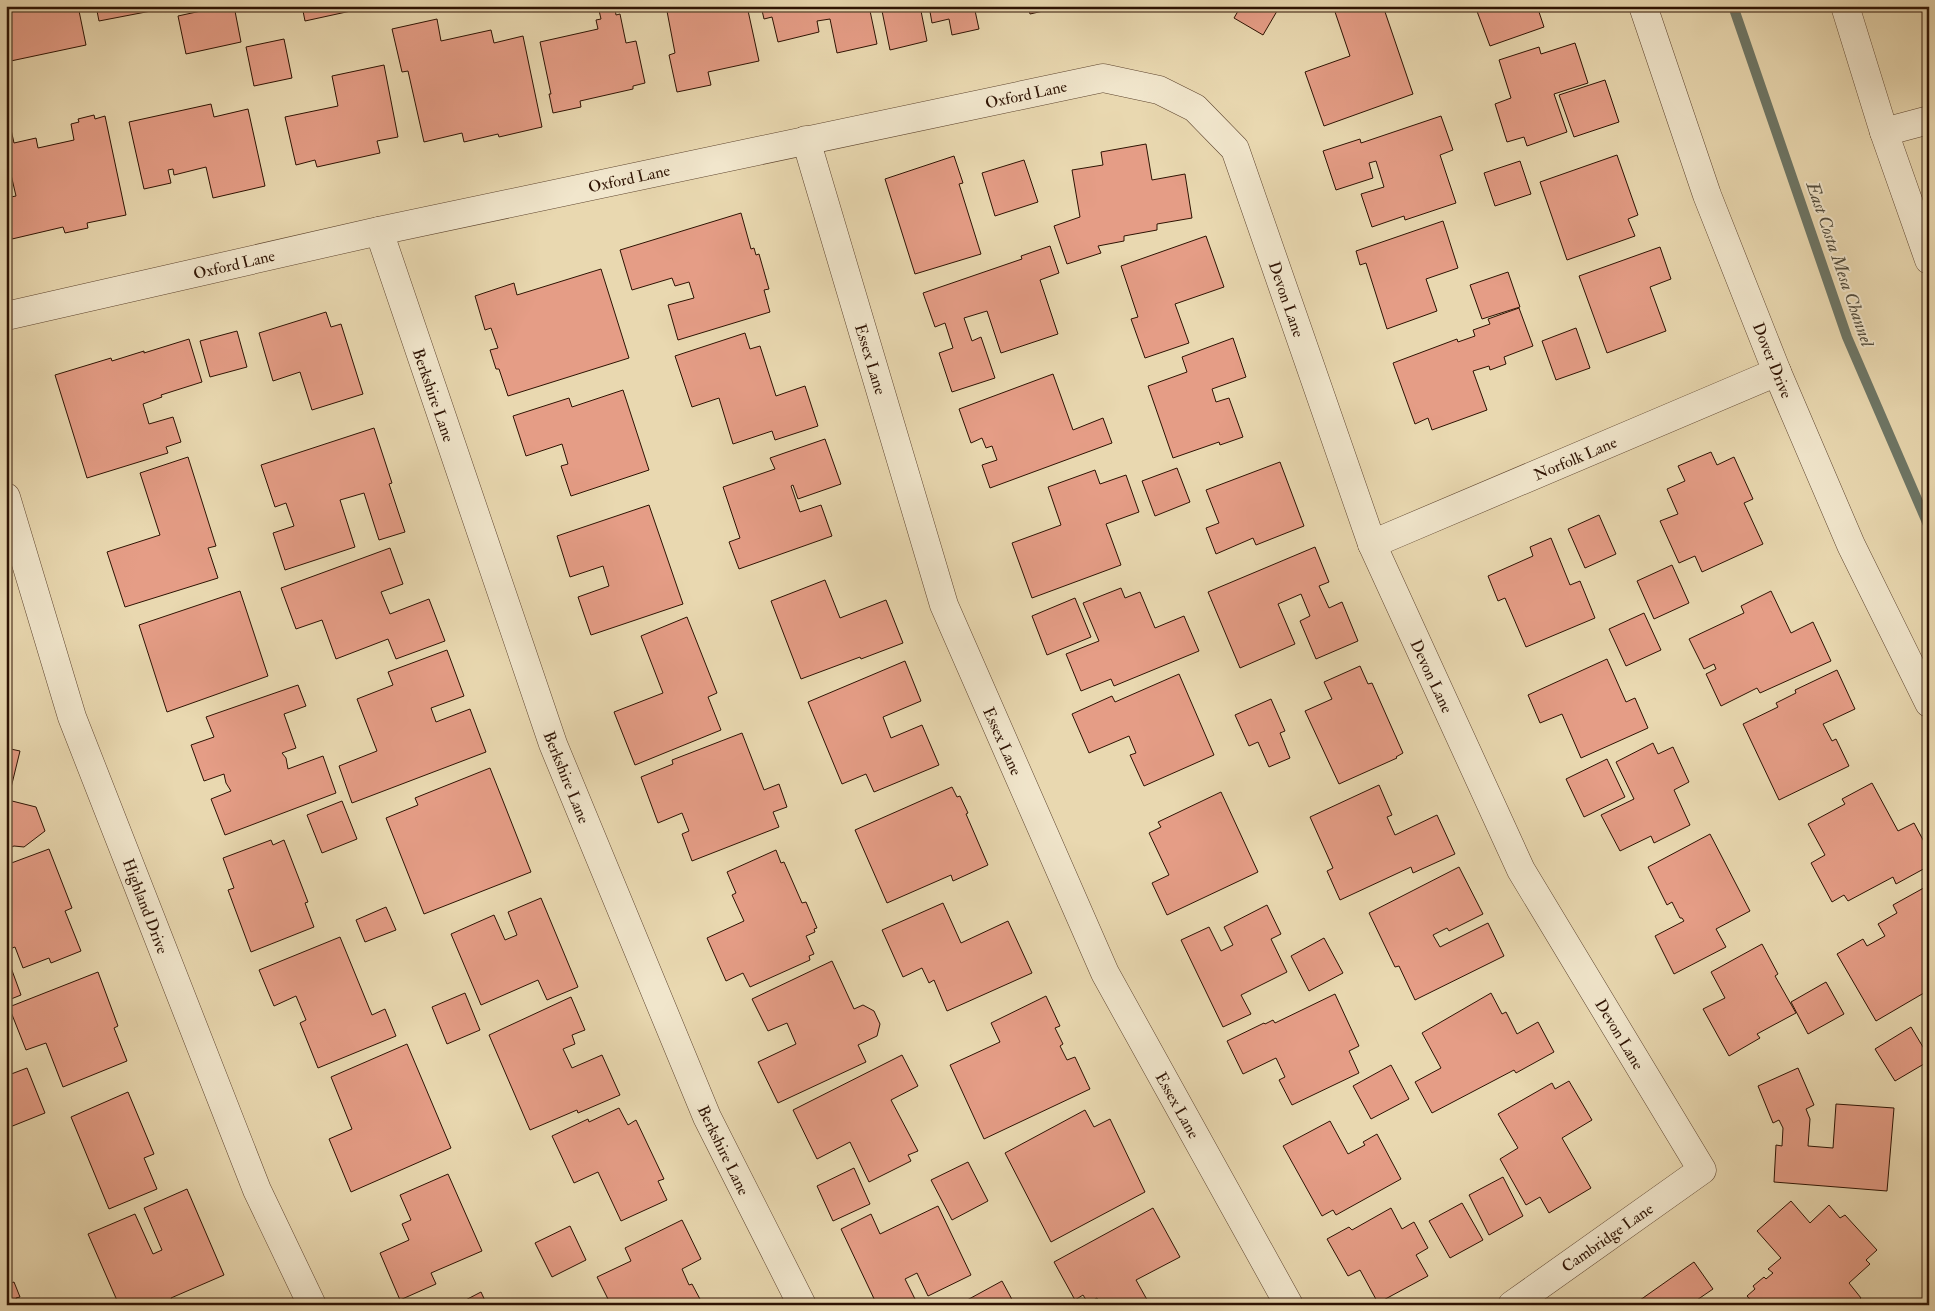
<svg xmlns="http://www.w3.org/2000/svg" width="1935" height="1311" font-family="'IM FELL Double Pica',serif">
<style>
.lines{fill:none;stroke-linecap:round;stroke-linejoin:round}
.stream{stroke:#6e7767;stroke-width:10}
.building{fill:#e59d86;stroke:#2e1303}
.minor-casing{stroke:#5d442e;stroke-width:29}
.tertiary-casing{stroke:#5d442e;stroke-width:29}
.minor{stroke:#f1e6cc;stroke-width:28}
.tertiary{stroke:#f1e6cc;stroke-width:28}
.labels{text-anchor:middle;stroke-width:4;stroke-linejoin:round;paint-order:stroke}
.street-label{font-size:16px;fill:#2e1303;stroke:#f1e6cc}
.water-label{font-size:18px;font-style:italic;fill:#534d3d;stroke:#f1e6cc}
</style>
<rect width="100%" height="100%" fill="#e9d8b0"/>
<filter id="stains"><feTurbulence type="fractalNoise" baseFrequency=".004" numOctaves="4"/><feColorMatrix values="0 0 0 0 .2 0 0 0 0 .09 0 0 0 0 .02 0 0 0 .5 -.17"/></filter>
<radialGradient id="worn" r=".72"><stop offset=".6" stop-color="#630" stop-opacity="0"/><stop offset="1" stop-color="#630" stop-opacity=".3"/></radialGradient>
<g class="lines">
<path class="stream" d="M1733 6 1847 337 1929 527"/>
</g>
<g class="building">
<path d="M6 6H78L86 45 6 62Z"/>
<path d="M96 6H150L151 11 99 21Z"/>
<path d="M224 6H234L241 42 186 54 178 16Z"/>
<path d="M302 6H359L360 9 305 21Z"/>
<path d="M598 6H625L615 9 616 15 620 14 626 43 636 41 645 83 633 86V89L580 101 581 107 553 113 549 94H551L540 42 598 29 596 20 601 19Z"/>
<path d="M666 6H747L759 61 708 72 711 85 677 92 669 55 675 53Z"/>
<path d="M761 6H869L877 44 837 53 830 19 817 21 819 32 778 42 772 17 764 19Z"/>
<path d="M881 6H920L927 41 890 50Z"/>
<path d="M929 6H974L979 29 952 35 949 19 932 23Z"/>
<path d="M1028 6H1065L1030 14Z"/>
<path d="M1241 6H1280L1263 35 1234 18Z"/>
<path d="M1333 6H1383L1413 94 1324 126 1305 72 1350 56Z"/>
<path d="M1475 6H1537L1544 27 1490 46Z"/>
<path d="M437 19 441 41 491 30 494 43 523 36 542 127 499 137 498 134 464 142 462 133 424 142 408 71 402 72 392 29Z"/>
<path d="M284 39 292 78 254 86 246 47Z"/>
<path d="M1575 43 1588 83 1554 94 1567 132 1527 146 1524 137 1507 142 1495 104 1511 98 1499 60 1539 47 1541 54Z"/>
<path d="M384 65 398 137 377 141 380 153 317 167 315 160 296 165 285 117 338 106 332 76Z"/>
<path d="M1605 80 1619 122 1574 137 1559 95Z"/>
<path d="M211 104 214 117 248 109 265 186 213 198 206 167 174 175 173 169 168 170 171 183 144 189 129 122Z"/>
<path d="M6 107 14 143 36 138 38 148 74 140 71 124 79 122 78 119 94 115 95 119 105 116 126 215 87 223 88 228 65 233 63 227 12 239 6 213V198L16 196 9 166 6 167Z"/>
<path d="M1441 116 1453 150 1440 155 1456 203 1405 220 1404 216 1372 227 1361 194 1384 187 1376 161 1369 163 1373 178 1336 190 1323 151 1360 139 1361 143Z"/>
<path d="M1146 144 1152 180 1185 174 1192 218 1157 224V230L1124 236V241L1098 246 1101 253 1067 264 1054 226 1080 217 1072 170 1103 165 1101 152Z"/>
<path d="M1617 155 1638 215 1628 219 1635 236 1567 260 1540 182Z"/>
<path d="M954 156 963 183 959 184 981 254 915 274 885 179Z"/>
<path d="M1024 160 1038 202 995 216 982 173Z"/>
<path d="M1520 161 1531 194 1495 206 1484 173Z"/>
<path d="M741 213 751 249 754 248 756 255 759 254 769 289 764 290 770 312 678 340 668 305 694 298 689 282 675 286 672 278 632 290 620 250Z"/>
<path d="M1443 221 1458 268 1426 279 1437 311 1387 329 1366 263 1360 265 1356 251Z"/>
<path d="M1206 236 1224 287 1175 304 1189 343 1145 358 1131 319 1138 317 1121 266Z"/>
<path d="M1050 246 1059 273 1040 280 1058 334 1001 353 987 311 964 318 972 341 981 337 995 378 952 392 939 353 953 348 945 323 935 327 923 293 1022 259 1021 256Z"/>
<path d="M1660 247 1671 279 1650 287 1666 331 1607 353 1579 276Z"/>
<path d="M601 269 629 358 508 396 499 369H496L490 350 498 348 491 328 485 330 475 296 514 283 517 295Z"/>
<path d="M1508 272 1520 307 1482 319 1470 285Z"/>
<path d="M1519 308 1533 346 1504 357 1506 364 1490 370 1489 366 1473 371 1487 410 1432 430 1428 418 1415 424 1393 363 1457 339 1458 342 1475 336 1473 330 1490 324 1488 319Z"/>
<path d="M326 312 331 327 341 324 363 394 312 410 300 372 273 381 259 333Z"/>
<path d="M1576 328 1590 368 1556 380 1542 341Z"/>
<path d="M237 331 247 367 210 377 200 341Z"/>
<path d="M745 333 750 349 760 346 776 396 805 386 818 426 775 440 772 431 733 444 719 398 692 407 675 356Z"/>
<path d="M1233 338 1246 377 1212 389 1216 402 1229 398 1243 437 1220 445 1219 442 1173 458 1148 386 1187 372 1182 357Z"/>
<path d="M189 339 202 382 161 395 162 397 143 404 149 424 173 417 181 442 166 447 168 453 87 478 55 375 111 358 112 361 144 351V353Z"/>
<path d="M1053 374 1073 430 1103 418 1112 443 990 488 982 465 997 460 992 446 986 448 982 438 971 443 959 409Z"/>
<path d="M623 390 649 470 571 496 561 466 568 464 562 444 526 456 513 416 569 398 572 407Z"/>
<path d="M374 428 392 483 389 484 405 532 379 540 364 493 340 500 355 547 285 570 273 533 294 526 286 503 275 507 261 465Z"/>
<path d="M825 439 841 484 798 499 793 485 791 486 800 512 821 505 832 536 739 569 729 542 740 538 723 487 775 469 770 458Z"/>
<path d="M1711 452 1717 465 1734 457 1753 499 1744 503 1763 544 1702 572 1695 556 1679 563 1660 521 1678 514 1667 489 1685 481 1678 466Z"/>
<path d="M188 457 216 546 208 548 218 578 125 607 107 552 160 535 140 473Z"/>
<path d="M1280 462 1304 526 1256 545 1253 538 1216 554 1206 528 1219 523 1206 490Z"/>
<path d="M1177 468 1190 502 1155 516 1142 481Z"/>
<path d="M1095 470 1100 484 1126 475 1139 512 1106 524 1121 565 1032 598 1012 543 1061 525 1048 487Z"/>
<path d="M649 505 683 604 591 635 578 597 609 586 603 566 570 577 557 536Z"/>
<path d="M1599 515 1616 554 1585 568 1568 529Z"/>
<path d="M1551 538 1570 585 1580 581 1595 618 1526 647 1505 598 1498 601 1488 576 1533 556 1530 547Z"/>
<path d="M1315 547 1329 582 1319 586 1329 608 1342 602 1358 641 1316 659 1300 621 1310 616 1301 594 1278 604 1295 644 1240 668 1208 592Z"/>
<path d="M390 548 403 584 381 592 390 614 429 599 445 641 396 659 388 639 336 659 322 620 296 629 281 588Z"/>
<path d="M1672 565 1689 603 1654 619 1637 581Z"/>
<path d="M825 580 840 618 886 600 903 643 861 659 860 657 801 679 771 601Z"/>
<path d="M1121 588 1125 598 1140 592 1155 628 1184 616 1199 651 1114 686 1111 679 1081 691 1066 654 1099 641 1083 603Z"/>
<path d="M240 591 268 676 167 712 139 625Z"/>
<path d="M1771 591 1791 633 1813 622 1831 661 1760 693 1757 688 1721 706 1706 674 1716 669 1714 664 1704 669 1689 639 1744 613 1741 606Z"/>
<path d="M1075 598 1091 637 1047 655 1032 616Z"/>
<path d="M1644 613 1661 650 1626 666 1609 629Z"/>
<path d="M687 617 717 693 708 697 721 730 635 765 614 712 663 693 641 636Z"/>
<path d="M447 650 464 696 431 708 436 722 470 709 486 752 352 803 339 766 377 751 357 699 393 685 388 672Z"/>
<path d="M1607 659 1626 702 1635 698 1648 728 1581 758 1562 714 1540 723 1528 695Z"/>
<path d="M905 661 921 701 883 717 891 738 922 725 939 765 874 792 866 774 842 784 808 702Z"/>
<path d="M1360 666 1368 684 1372 683 1403 753 1396 757 1397 758 1339 784 1305 711 1332 699 1324 682Z"/>
<path d="M1837 670 1855 709 1823 724 1832 741 1836 739 1849 766 1779 800 1743 724 1778 707 1776 703 1796 693 1795 690Z"/>
<path d="M1179 674 1214 755 1144 786 1130 755 1136 753 1129 736 1089 753 1072 714 1112 696 1115 702Z"/>
<path d="M298 685 306 706 284 714 296 748 282 753 286 758 288 769 323 756 336 793 225 835 211 799 231 791 226 783 224 774 204 781 191 745 214 737 206 717Z"/>
<path d="M1271 699 1285 731 1280 733 1290 758 1269 767 1258 742 1249 746 1235 715Z"/>
<path d="M742 733 764 790 779 784 787 807 773 812 779 827 692 861 682 834 689 831 682 813 658 823 641 777 673 764 672 760Z"/>
<path d="M1653 743 1658 754 1673 747 1689 782 1674 790 1690 825 1654 843 1651 836 1620 851 1601 815 1634 799 1616 762Z"/>
<path d="M6 748 20 751 8 800 36 807 45 831 24 847 14 846 6 849Z"/>
<path d="M1607 759 1625 797 1584 817 1566 779Z"/>
<path d="M490 768 531 872 424 914 386 818 418 805 415 798Z"/>
<path d="M1872 783 1898 831 1914 823 1929 851V866L1896 884 1893 877 1848 901 1844 895 1832 902 1811 863 1825 855 1808 824 1845 804 1842 799Z"/>
<path d="M1379 785 1392 815 1387 817 1395 835 1437 815 1455 854 1413 873 1411 867 1340 900 1327 871 1333 868 1310 817Z"/>
<path d="M952 787 957 797 960 796 968 813 966 814 988 865 953 881 951 875 887 903 855 830Z"/>
<path d="M1221 792 1258 872 1167 915 1152 883 1169 875 1149 833 1161 827 1158 822Z"/>
<path d="M342 801 357 839 322 853 307 815Z"/>
<path d="M1710 834 1750 911 1716 929 1726 947 1674 974 1655 936 1684 921 1682 918H1680L1672 902 1667 905 1648 867Z"/>
<path d="M271 840 273 845 284 840 308 902 305 903 314 927 251 952 228 890 234 888 223 858Z"/>
<path d="M49 849 72 908 65 911 81 951 51 963 49 958 23 968 15 947 7 950 6 947V865Z"/>
<path d="M776 850 781 863 784 862 802 903 806 902 817 928 814 929 815 932 806 936 814 954 809 956 810 960 750 987 743 973 726 981 707 938 744 921 732 895 736 893 727 872Z"/>
<path d="M1459 867 1483 914 1449 931 1447 928 1433 935 1440 947 1488 923 1504 956 1415 1000 1399 966 1395 967 1369 913Z"/>
<path d="M1929 885V990L1876 1021 1837 954 1863 939 1867 946 1885 936 1878 924 1897 913 1893 905Z"/>
<path d="M541 898 578 987 547 1000 538 980 481 1005 451 934 494 915 505 940 517 935 508 912Z"/>
<path d="M943 903 961 943 1008 921 1032 973 947 1011 934 980 929 983 922 968 903 977 882 930Z"/>
<path d="M1267 905 1281 934 1271 939 1287 972 1241 995 1251 1014 1223 1027 1181 940 1209 927 1221 951 1233 945 1224 927Z"/>
<path d="M386 907 396 930 365 942 356 920Z"/>
<path d="M340 937 372 1015 385 1009 396 1036 318 1068 300 1023 306 1020 296 996 274 1006 259 970Z"/>
<path d="M1324 938 1343 973 1309 991 1291 956Z"/>
<path d="M1762 944 1778 974 1775 976 1796 1013 1757 1034 1760 1038 1729 1056 1703 1009 1725 998 1711 972Z"/>
<path d="M6 954 21 995 6 1001Z"/>
<path d="M832 961 854 1009 863 1005 874 1011 880 1024 877 1036 858 1045 866 1062 778 1103 758 1062 796 1044 787 1023 768 1031 752 999Z"/>
<path d="M98 972 118 1026 114 1028 127 1061 63 1087 46 1043 26 1050 9 1007Z"/>
<path d="M1826 982 1844 1014 1808 1034 1791 1002Z"/>
<path d="M465 993 480 1030 447 1044 432 1007Z"/>
<path d="M1491 993 1502 1014 1506 1012 1517 1034 1538 1022 1554 1052 1516 1073 1514 1070 1432 1113 1415 1082 1441 1068 1422 1033Z"/>
<path d="M1335 994 1359 1046 1349 1051 1359 1073 1292 1105 1279 1080 1285 1077 1276 1058 1243 1074 1227 1041 1264 1023 1265 1024 1273 1020 1275 1023Z"/>
<path d="M1046 996 1060 1026 1055 1028 1063 1044 1060 1046 1067 1060 1075 1057 1090 1089 984 1139 950 1065 1000 1042 991 1023Z"/>
<path d="M571 997 585 1030 572 1035 575 1044 563 1049 572 1068 602 1055 620 1095 578 1113 577 1110 530 1130 489 1035Z"/>
<path d="M1911 1027 1929 1057V1061L1895 1081 1875 1049Z"/>
<path d="M407 1044 451 1148 351 1192 329 1139 352 1129 331 1077Z"/>
<path d="M902 1055 918 1086 891 1100 918 1151 908 1155 911 1161 869 1182 850 1142 817 1159 793 1110Z"/>
<path d="M1391 1065 1409 1099 1371 1119 1353 1086Z"/>
<path d="M27 1068 45 1113 10 1127 6 1118V1076Z"/>
<path d="M1798 1068 1814 1105 1806 1109 1810 1119 1808 1146 1833 1148 1836 1104 1894 1108 1887 1191 1774 1182 1776 1145 1782 1146 1783 1128 1779 1120 1773 1123 1758 1086Z"/>
<path d="M1569 1081 1592 1120 1562 1138 1591 1188 1549 1213 1540 1197 1526 1205 1500 1159 1518 1148 1498 1114 1552 1083 1555 1089Z"/>
<path d="M128 1092 154 1154 144 1158 157 1189 109 1209 71 1117Z"/>
<path d="M619 1108 628 1125 636 1120 664 1179 658 1181 667 1200 621 1221 598 1172 574 1183 552 1136 588 1119 589 1122Z"/>
<path d="M1085 1110 1094 1127 1110 1119 1145 1192 1051 1242 1005 1153Z"/>
<path d="M1330 1121 1348 1154 1365 1145 1363 1142 1377 1134 1401 1179 1336 1215 1333 1210 1322 1216 1283 1146Z"/>
<path d="M968 1162 988 1201 952 1220 931 1180Z"/>
<path d="M854 1168 870 1204 833 1221 817 1186Z"/>
<path d="M448 1174 482 1251 431 1273 436 1284 400 1300 380 1253 409 1240 402 1224 411 1220 400 1195Z"/>
<path d="M1503 1177 1523 1216 1489 1235 1469 1195Z"/>
<path d="M187 1189 224 1275 171 1298 174 1305H119L88 1234 135 1214 153 1254 162 1250 144 1208Z"/>
<path d="M1791 1201 1810 1223 1829 1205 1840 1218 1845 1215 1877 1250 1866 1260 1870 1264 1849 1283 1861 1298 1854 1305H1826L1821 1299 1815 1305H1755L1747 1296 1755 1289 1753 1286 1764 1277 1766 1279 1773 1273 1768 1269 1781 1258 1757 1231Z"/>
<path d="M1462 1203 1483 1240 1450 1258 1429 1221Z"/>
<path d="M938 1206 971 1275 928 1296 917 1273 905 1279 916 1301 908 1305H877L841 1229 871 1214 880 1234Z"/>
<path d="M1153 1208 1180 1257 1136 1280 1150 1305H1097L1100 1303 1097 1298 1088 1303 1083 1295 1075 1300 1054 1262Z"/>
<path d="M1391 1208 1402 1229 1414 1222 1428 1248 1416 1255 1428 1276 1378 1303 1360 1270 1348 1276 1327 1239 1349 1227 1352 1230Z"/>
<path d="M682 1220 701 1259 682 1269 689 1285 692 1284 701 1301 698 1302 699 1305H611L597 1277 631 1261 625 1248Z"/>
<path d="M570 1226 586 1260 552 1277 535 1243Z"/>
<path d="M1694 1262 1713 1289 1694 1302 1696 1305H1633Z"/>
<path d="M1002 1281 1015 1305H958Z"/>
<path d="M14 1282 20 1297 16 1298 18 1305H6V1285Z"/>
<path d="M481 1292 487 1305H456Z"/>
</g>
<g class="lines">
<g class="minor-casing">
<g id="minor">
<path d="M1643 6 1707 195 1777 372 1851 545 1929 703"/>
<path d="M1884 132 1929 120"/>
<path d="M806 140 944 605 1105 973 1289 1305"/>
<path d="M379 231 553 744 707 1117 802 1305"/>
<path d="M6 316 379 231 1103 78 1159 90 1195 108 1235 149 1372 544 1521 870 1702 1170 1512 1305"/>
<path d="M6 497 72 717 257 1190 312 1305"/>
<path d="M1372 544 1777 372"/>
</g>
</g>
<g class="tertiary-casing">
<path id="tertiary" d="M1845 6 1884 132 1929 260"/>
</g>
<use href="#minor" class="minor"/>
<use href="#tertiary" class="tertiary"/>
</g>
<g class="labels">
<g class="street-label">
<text transform="translate(1026 94) rotate(-12)" y="6">Oxford Lane</text>
<text transform="translate(629 178) rotate(-12)" y="6">Oxford Lane</text>
<text transform="translate(234 264) rotate(-13)" y="6">Oxford Lane</text>
<text transform="translate(1287 299) rotate(71)" y="6">Devon Lane</text>
<text transform="translate(871 359) rotate(73)" y="6">Essex Lane</text>
<text transform="translate(1773 360) rotate(68)" y="6">Dover Drive</text>
<text transform="translate(434 395) rotate(71)" y="6">Berkshire Lane</text>
<text transform="translate(1575 458) rotate(-23)" y="6">Norfolk Lane</text>
<text transform="translate(1432 676) rotate(65)" y="6">Devon Lane</text>
<text transform="translate(1003 741) rotate(66)" y="6">Essex Lane</text>
<text transform="translate(567 777) rotate(68)" y="6">Berkshire Lane</text>
<text transform="translate(146 906) rotate(69)" y="6">Highland Drive</text>
<text transform="translate(1620 1034) rotate(59)" y="6">Devon Lane</text>
<text transform="translate(1178 1105) rotate(61)" y="6">Essex Lane</text>
<text transform="translate(724 1150) rotate(64)" y="6">Berkshire Lane</text>
<text transform="translate(1607 1237) rotate(-35)" y="6">Cambridge Lane</text>
</g>
<g class="water-label">
<text transform="translate(1840 264) rotate(71)" y="6">East Costa Mesa Channel</text>
</g>
</g>
<rect width="1935" height="1311" fill="none" stroke="#e9d8b0" stroke-width="25"/>
<rect x="8" y="8" width="1920" height="1296" fill="none" stroke="#2e1303" stroke-width="2.5"/>
<rect x="12" y="12" width="1910" height="1286" fill="none" stroke="#2e1303"/>
<rect width="100%" height="100%" filter="url(#stains)"/>
<rect width="100%" height="100%" fill="url(#worn)"/>
</svg>
